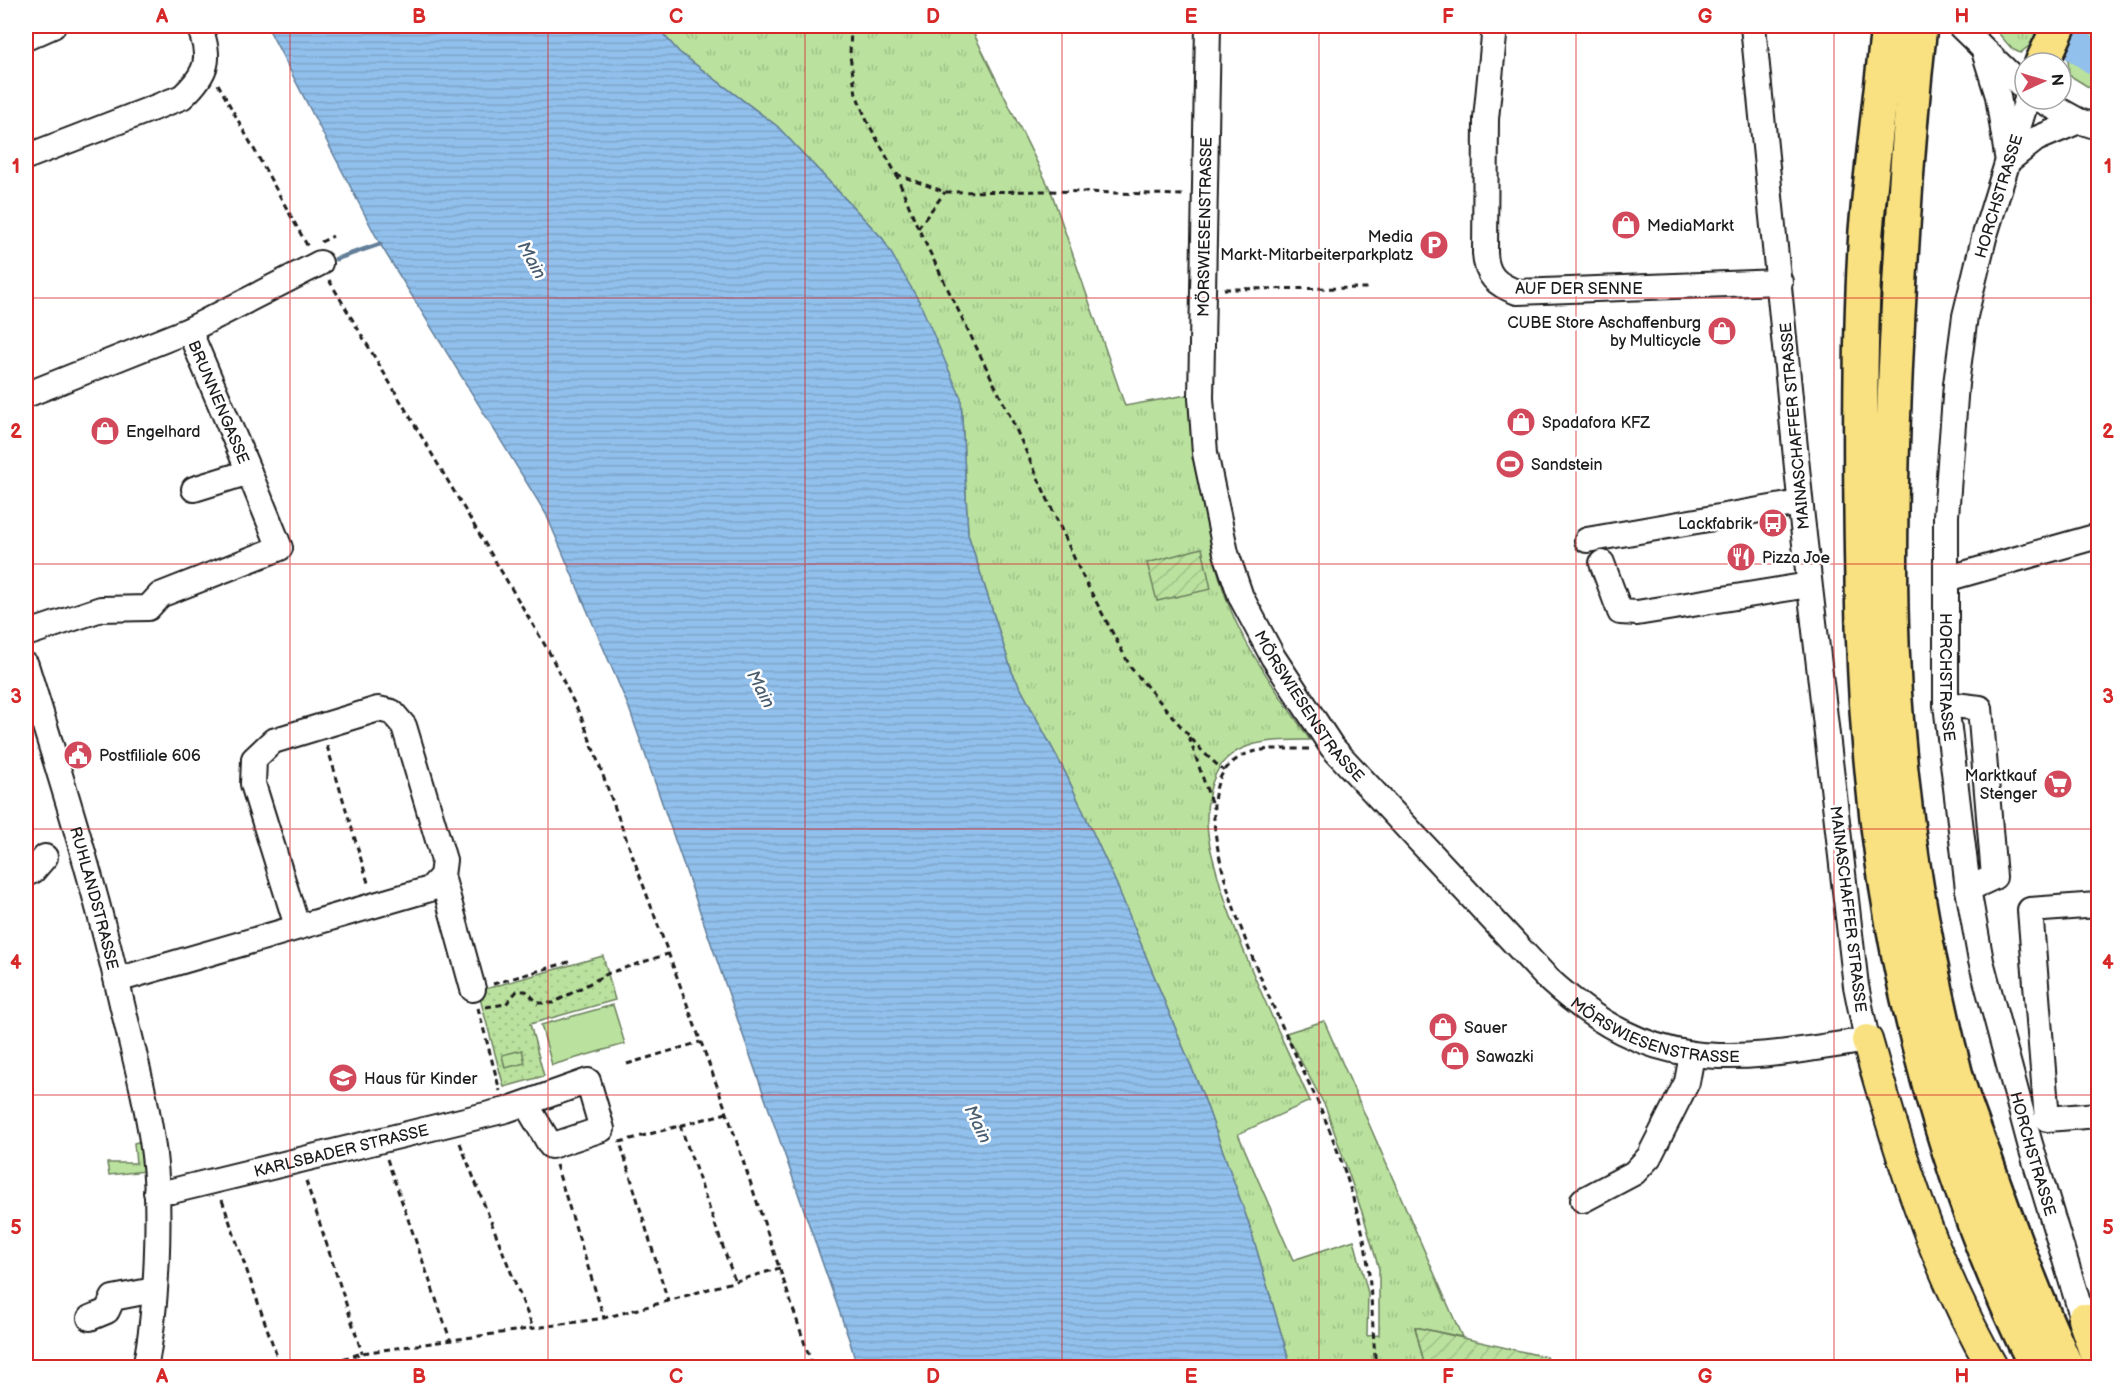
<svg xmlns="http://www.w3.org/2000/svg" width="2124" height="1393" font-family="'Balsamiq Sans',sans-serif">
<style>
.grass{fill:url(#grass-tufts);stroke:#6b7f5d;stroke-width:1.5}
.park{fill:url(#park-dots);stroke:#6b7f5d;stroke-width:1.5}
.garden{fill:url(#garden-furrows);stroke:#6b7f5d;stroke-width:1.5}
.pitch{fill:#bae29e;stroke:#6b7f5d;stroke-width:1.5}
.water{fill:url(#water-rules);stroke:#627e99;stroke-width:1.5}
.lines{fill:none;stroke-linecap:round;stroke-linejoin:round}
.stream{stroke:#627e99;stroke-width:5}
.river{stroke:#91c0ec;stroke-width:33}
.minor-casing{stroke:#1c1c1c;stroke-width:28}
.major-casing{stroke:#1c1c1c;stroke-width:34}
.highway-casing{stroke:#1c1c1c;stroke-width:38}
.path{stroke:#1c1c1c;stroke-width:3;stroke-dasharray:6 4.5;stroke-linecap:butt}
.minor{stroke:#fff;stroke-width:24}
.major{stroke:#f9e181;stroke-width:30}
.highway{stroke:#f9e181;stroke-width:33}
.grid{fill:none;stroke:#d62828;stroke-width:1.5;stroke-opacity:0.55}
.labels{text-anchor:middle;stroke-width:5;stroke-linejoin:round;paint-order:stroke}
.street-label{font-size:16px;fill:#1c1c1c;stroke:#fff}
.poi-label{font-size:16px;fill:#1c1c1c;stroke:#fff;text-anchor:start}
.water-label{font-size:18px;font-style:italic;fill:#4b5e6f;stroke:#fff}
.neatline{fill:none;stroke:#d62828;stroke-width:2}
.grid-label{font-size:20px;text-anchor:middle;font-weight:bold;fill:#d62828}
</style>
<defs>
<pattern id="grass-tufts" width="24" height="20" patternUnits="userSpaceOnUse" patternTransform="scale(1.5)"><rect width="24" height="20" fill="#bae29e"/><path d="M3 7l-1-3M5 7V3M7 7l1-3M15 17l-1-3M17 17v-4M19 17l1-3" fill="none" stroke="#9fc188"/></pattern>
<pattern id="park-dots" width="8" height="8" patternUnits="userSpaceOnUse" patternTransform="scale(1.5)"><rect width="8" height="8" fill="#bae29e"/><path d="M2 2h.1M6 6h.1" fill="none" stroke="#9fc188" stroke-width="1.8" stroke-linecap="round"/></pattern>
<pattern id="garden-furrows" width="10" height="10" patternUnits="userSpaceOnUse" patternTransform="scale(1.5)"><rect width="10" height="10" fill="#bae29e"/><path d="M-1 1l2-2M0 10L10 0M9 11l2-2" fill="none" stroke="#9fc188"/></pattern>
<pattern id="water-rules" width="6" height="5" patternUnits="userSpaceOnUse" patternTransform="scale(1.5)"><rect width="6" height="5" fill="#91c0ec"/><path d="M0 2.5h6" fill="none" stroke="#7ca4ca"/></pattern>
</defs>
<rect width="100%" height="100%" fill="#fff"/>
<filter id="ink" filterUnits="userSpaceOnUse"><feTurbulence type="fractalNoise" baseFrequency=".0167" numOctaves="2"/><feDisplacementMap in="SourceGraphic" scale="12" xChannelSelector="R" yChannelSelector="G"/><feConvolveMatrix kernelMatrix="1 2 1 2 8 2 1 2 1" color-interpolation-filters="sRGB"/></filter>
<g filter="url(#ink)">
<g class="grass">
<path d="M656 26H970L1051 191 1125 406 1193 394C1201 476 1204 566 1245 640 1264 675 1288 707 1310 740 1284 740 1253 739 1231 755 1213 768 1207 795 1207 816 1206 840 1215 865 1221 887 1244 961 1279 1031 1310 1101L1238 1134 1293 1260 1354 1240 1368 1293 1367 1336 1379 1335V1269L1364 1218 1326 1108 1286 1033 1324 1021 1462 1337 1415 1327 1425 1367H1291L1250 1227 1204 1098 1116 883 1066 774 1012 672 968 534 961 398 883 239 777 126 679 52Z"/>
<path d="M1992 26H2041L2029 46 2020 53 2012 49Z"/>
<path d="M2079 26H2098V93L2069 75 2068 59Z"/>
<path d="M141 1141 145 1171 109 1175 107 1163H136L134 1143Z"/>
</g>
<path class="park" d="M603 956 615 1000 530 1024 544 1076 504 1087 478 991Z"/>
<g class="garden">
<path d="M1202 548 1211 589 1157 601 1147 563Z"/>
<path d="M1415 1327 1546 1357 1553 1367H1425Z"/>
</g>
<g class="pitch">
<path d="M613 1005 625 1044 552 1065 541 1025Z"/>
<path d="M522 1050 525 1063 505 1068 502 1055Z"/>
</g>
<path class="water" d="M267 26H656L679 52 777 126 883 239 919 301 961 398 968 534 1012 672 1066 774 1116 883 1204 1098 1250 1227 1291 1367H857L850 1342 629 708 546 514 380 244Z"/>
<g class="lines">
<path class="stream" d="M336 259 380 244"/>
<path class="river" d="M2048 26 2098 60"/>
<g class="minor-casing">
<g id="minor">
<path id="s1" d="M1208 26 1201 398 1205 453 1226 553 1241 597 1273 657 1332 747 1548 979C1656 1078 1734 1061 1867 1040L1856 986 1802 518 1753 26"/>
<path d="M1495 26 1486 119 1485 253C1486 276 1497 285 1517 292L1780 282"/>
<path d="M1960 26 2025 89"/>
<path d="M26 38 53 26"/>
<path d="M1984 51 1998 96 2007 156"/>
<path id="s2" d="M2027 99 1984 238 1965 316 1956 384 1946 516V704L1968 889 1981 961 2030 1144 2083 1319 2098 1316"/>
<path d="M2039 99 2079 121 2098 127"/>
<path d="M26 157 182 97C208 73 212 58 199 26"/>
<path d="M2008 161 2036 139 2079 121"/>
<path id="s3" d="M189 330 249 472"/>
<path d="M26 395 189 330 320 263"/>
<path d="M1587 540 1800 503"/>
<path d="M1602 563 1620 612 1637 613 1809 585"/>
<path d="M1946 579 2098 536"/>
<path d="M26 634 101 609 148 608 160 595 280 548 249 472 194 489"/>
<path id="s4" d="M26 665C61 777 96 889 122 1004 134 1054 148 1105 154 1155 161 1215 157 1309 145 1368"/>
<path d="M1946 704 1980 708 1994 877 1968 889"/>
<path d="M26 874 33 871 45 857"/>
<path d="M442 876 473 989"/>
<path d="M2098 905 2030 910 2047 1119 2098 1115"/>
<path d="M117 980 430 889 442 876 444 860 404 726 392 712 378 709 273 741 254 759 253 784 297 926"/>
<path id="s5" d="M156 1192 172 1191 506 1110 588 1081 602 1129 551 1146 526 1104"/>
<path d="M1583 1200 1634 1173 1649 1157 1687 1082 1692 1055"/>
<path d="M90 1318 107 1311 113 1298 154 1290"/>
</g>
</g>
<g class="major-casing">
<g id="major">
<path d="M1867 1040C1899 1152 1934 1267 1993 1368"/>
<path d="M2083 1319 2098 1363"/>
</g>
</g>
<g class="highway-casing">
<g id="highway">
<path d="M1888 26C1881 94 1872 162 1866 231 1860 324 1860 419 1861 513 1862 595 1863 678 1871 760 1889 967 1944 1182 2037 1368"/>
<path d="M1920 26C1909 121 1903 217 1898 314 1893 412 1889 511 1891 609 1894 764 1917 922 1955 1072 1962 1100 1974 1128 1984 1156 2009 1228 2035 1298 2067 1368"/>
<path d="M2042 63 2059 26"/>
</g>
</g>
<g class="path">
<path d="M851 26 850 56 856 94 867 121 896 174 918 228 1010 416 1081 573 1131 668 1203 752 1224 771"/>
<path d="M218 84 308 247"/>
<path d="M896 174 945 192 1051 191 1183 195"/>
<path d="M918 228 945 192"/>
<path d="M321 242 333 236"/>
<path d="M329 280 549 652 583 721 727 1113 813 1368"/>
<path d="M1224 289 1369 288"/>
<path d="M1189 737 1213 808"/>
<path d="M327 746 369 886"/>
<path d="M1309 749C1280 750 1246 743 1225 770 1178 829 1292 1044 1320 1107 1331 1133 1342 1161 1350 1188 1355 1206 1362 1226 1365 1245 1372 1285 1372 1327 1376 1368"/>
<path d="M493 984 569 962"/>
<path d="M486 1007 506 1004 517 991H526L538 1003H553L609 973 668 954"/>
<path d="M478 1008 500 1091"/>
<path d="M627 1064 700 1042"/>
<path d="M727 1113 620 1142 668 1301 780 1268"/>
<path d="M680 1125 735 1281"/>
<path d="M460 1143 533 1328"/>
<path d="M387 1159 450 1339"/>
<path d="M556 1165 604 1318"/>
<path d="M306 1181 362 1353"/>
<path d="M26 1187 31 1185"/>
<path d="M222 1200 281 1368"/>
<path d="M313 1368 362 1353 604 1318 668 1301"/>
</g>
<use href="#minor" class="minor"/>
<use href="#major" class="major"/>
<use href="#highway" class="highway"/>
</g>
</g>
<path class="grid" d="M290 26V1368M548 26V1368M805 26V1368M1062 26V1368M1319 26V1368M1576 26V1368M1834 26V1368M26 298H2098M26 564H2098M26 829H2098M26 1095H2098"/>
<defs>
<g id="shop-disc" transform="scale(1.5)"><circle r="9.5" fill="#d1495b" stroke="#fff"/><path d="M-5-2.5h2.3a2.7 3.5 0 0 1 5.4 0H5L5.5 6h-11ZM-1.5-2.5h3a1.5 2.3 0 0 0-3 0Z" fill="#fff"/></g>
<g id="parking-disc" transform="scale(1.5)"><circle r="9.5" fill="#d1495b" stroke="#fff"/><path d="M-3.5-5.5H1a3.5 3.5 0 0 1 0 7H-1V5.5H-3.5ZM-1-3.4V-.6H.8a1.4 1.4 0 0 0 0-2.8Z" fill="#fff"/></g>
<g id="stadium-disc" transform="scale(1.5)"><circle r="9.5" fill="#d1495b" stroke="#fff"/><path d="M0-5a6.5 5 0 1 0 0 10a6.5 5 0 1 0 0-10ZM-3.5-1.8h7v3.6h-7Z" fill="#fff"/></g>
<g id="bus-disc" transform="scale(1.5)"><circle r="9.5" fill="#d1495b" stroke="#fff"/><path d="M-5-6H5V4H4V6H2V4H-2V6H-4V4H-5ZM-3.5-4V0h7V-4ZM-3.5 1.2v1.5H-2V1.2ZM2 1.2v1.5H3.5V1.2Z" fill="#fff"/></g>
<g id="restaurant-disc" transform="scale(1.5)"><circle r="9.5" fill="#d1495b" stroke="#fff"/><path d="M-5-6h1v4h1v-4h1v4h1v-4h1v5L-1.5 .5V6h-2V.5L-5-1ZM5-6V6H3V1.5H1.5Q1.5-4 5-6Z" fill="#fff"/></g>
<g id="civic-disc" transform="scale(1.5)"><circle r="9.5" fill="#d1495b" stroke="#fff"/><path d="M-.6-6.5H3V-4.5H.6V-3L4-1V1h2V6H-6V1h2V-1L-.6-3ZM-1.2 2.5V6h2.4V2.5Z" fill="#fff"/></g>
<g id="supermarket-disc" transform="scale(1.5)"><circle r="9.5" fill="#d1495b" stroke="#fff"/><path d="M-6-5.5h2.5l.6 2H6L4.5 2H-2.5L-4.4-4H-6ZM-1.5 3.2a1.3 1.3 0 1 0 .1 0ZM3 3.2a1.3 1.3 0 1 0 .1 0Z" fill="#fff"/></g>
<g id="school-disc" transform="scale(1.5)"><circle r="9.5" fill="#d1495b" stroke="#fff"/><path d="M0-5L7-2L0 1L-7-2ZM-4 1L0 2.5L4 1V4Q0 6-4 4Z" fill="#fff"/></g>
</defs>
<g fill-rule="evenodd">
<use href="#shop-disc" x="1626" y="225"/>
<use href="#parking-disc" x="1434" y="245"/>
<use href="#shop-disc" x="1722" y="331"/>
<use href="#shop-disc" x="1521" y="422"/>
<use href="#shop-disc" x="105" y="431"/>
<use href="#stadium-disc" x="1510" y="464"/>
<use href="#bus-disc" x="1773" y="523"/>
<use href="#restaurant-disc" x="1741" y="557"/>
<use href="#civic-disc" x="78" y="755"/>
<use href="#supermarket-disc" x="2058" y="784"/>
<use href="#shop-disc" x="1443" y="1027"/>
<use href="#shop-disc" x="1455" y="1056"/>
<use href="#school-disc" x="343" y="1078"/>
</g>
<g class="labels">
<g class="street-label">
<text transform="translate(1998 196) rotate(-73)" y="6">HORCHSTRASSE</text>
<text transform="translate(1204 227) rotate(-89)" y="6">MÖRSWIESENSTRASSE</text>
<text x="1579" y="294">AUF DER SENNE</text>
<text dy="6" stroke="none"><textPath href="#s3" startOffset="78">BRUNNENGASSE</textPath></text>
<text transform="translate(1794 426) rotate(-95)" y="6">MAINASCHAFFER STRASSE</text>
<text dy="6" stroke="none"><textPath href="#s2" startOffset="588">HORCHSTRASSE</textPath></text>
<text dy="6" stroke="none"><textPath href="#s1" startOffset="705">MÖRSWIESENSTRASSE</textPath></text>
<text dy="6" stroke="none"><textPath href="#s4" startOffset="243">RUHLANDSTRASSE</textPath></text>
<text transform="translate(1849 909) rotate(83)" y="6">MAINASCHAFFER STRASSE</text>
<text dy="6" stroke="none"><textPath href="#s1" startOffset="1191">MÖRSWIESENSTRASSE</textPath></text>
<text dy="6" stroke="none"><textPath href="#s5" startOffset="190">KARLSBADER STRASSE</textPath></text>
<text dy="6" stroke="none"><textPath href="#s2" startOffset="1074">HORCHSTRASSE</textPath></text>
</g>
<g class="poi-label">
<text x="1647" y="231">MediaMarkt</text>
<text x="1413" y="242" text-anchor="end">Media<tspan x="1413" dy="18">Markt-Mitarbeiterparkplatz</tspan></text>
<text x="1701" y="328" text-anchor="end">CUBE Store Aschaffenburg<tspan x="1701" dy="18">by Multicycle</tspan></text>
<text x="1542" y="428">Spadafora KFZ</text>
<text x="126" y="437">Engelhard</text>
<text x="1531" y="470">Sandstein</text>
<text x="1752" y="529" text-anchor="end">Lackfabrik</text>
<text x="1762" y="563">Pizza Joe</text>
<text x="99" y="761">Postfiliale 606</text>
<text x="2037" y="781" text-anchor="end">Marktkauf<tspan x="2037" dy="18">Stenger</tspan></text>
<text x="1464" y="1033">Sauer</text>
<text x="1476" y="1062">Sawazki</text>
<text x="364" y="1084">Haus für Kinder</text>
</g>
<g class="water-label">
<text transform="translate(532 260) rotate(61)" y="6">Main</text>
<text transform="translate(761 689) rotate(62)" y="6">Main</text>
<text transform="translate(978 1124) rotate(64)" y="6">Main</text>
</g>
</g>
<rect width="2124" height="1393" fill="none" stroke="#fff" stroke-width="66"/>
<g transform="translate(2043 81) rotate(86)"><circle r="28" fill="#ffffff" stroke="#a4a4a4" stroke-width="1.5"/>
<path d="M0-4.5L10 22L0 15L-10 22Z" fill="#d1495b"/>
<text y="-9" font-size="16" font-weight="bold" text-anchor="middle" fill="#1c1c1c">N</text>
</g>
<rect x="33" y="33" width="2058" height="1327" class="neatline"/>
<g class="grid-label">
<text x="162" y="23">A</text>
<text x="419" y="23">B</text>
<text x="676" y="23">C</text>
<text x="933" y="23">D</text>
<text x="1191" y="23">E</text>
<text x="1448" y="23">F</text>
<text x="1705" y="23">G</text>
<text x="1962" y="23">H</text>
<text x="16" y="173">1</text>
<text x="2108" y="173">1</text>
<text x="16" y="438">2</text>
<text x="2108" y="438">2</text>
<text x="16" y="703">3</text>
<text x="2108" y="703">3</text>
<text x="16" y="969">4</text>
<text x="2108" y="969">4</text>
<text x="16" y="1234">5</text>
<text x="2108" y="1234">5</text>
<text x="162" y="1383">A</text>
<text x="419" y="1383">B</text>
<text x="676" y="1383">C</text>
<text x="933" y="1383">D</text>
<text x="1191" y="1383">E</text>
<text x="1448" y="1383">F</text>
<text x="1705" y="1383">G</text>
<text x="1962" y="1383">H</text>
</g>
</svg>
